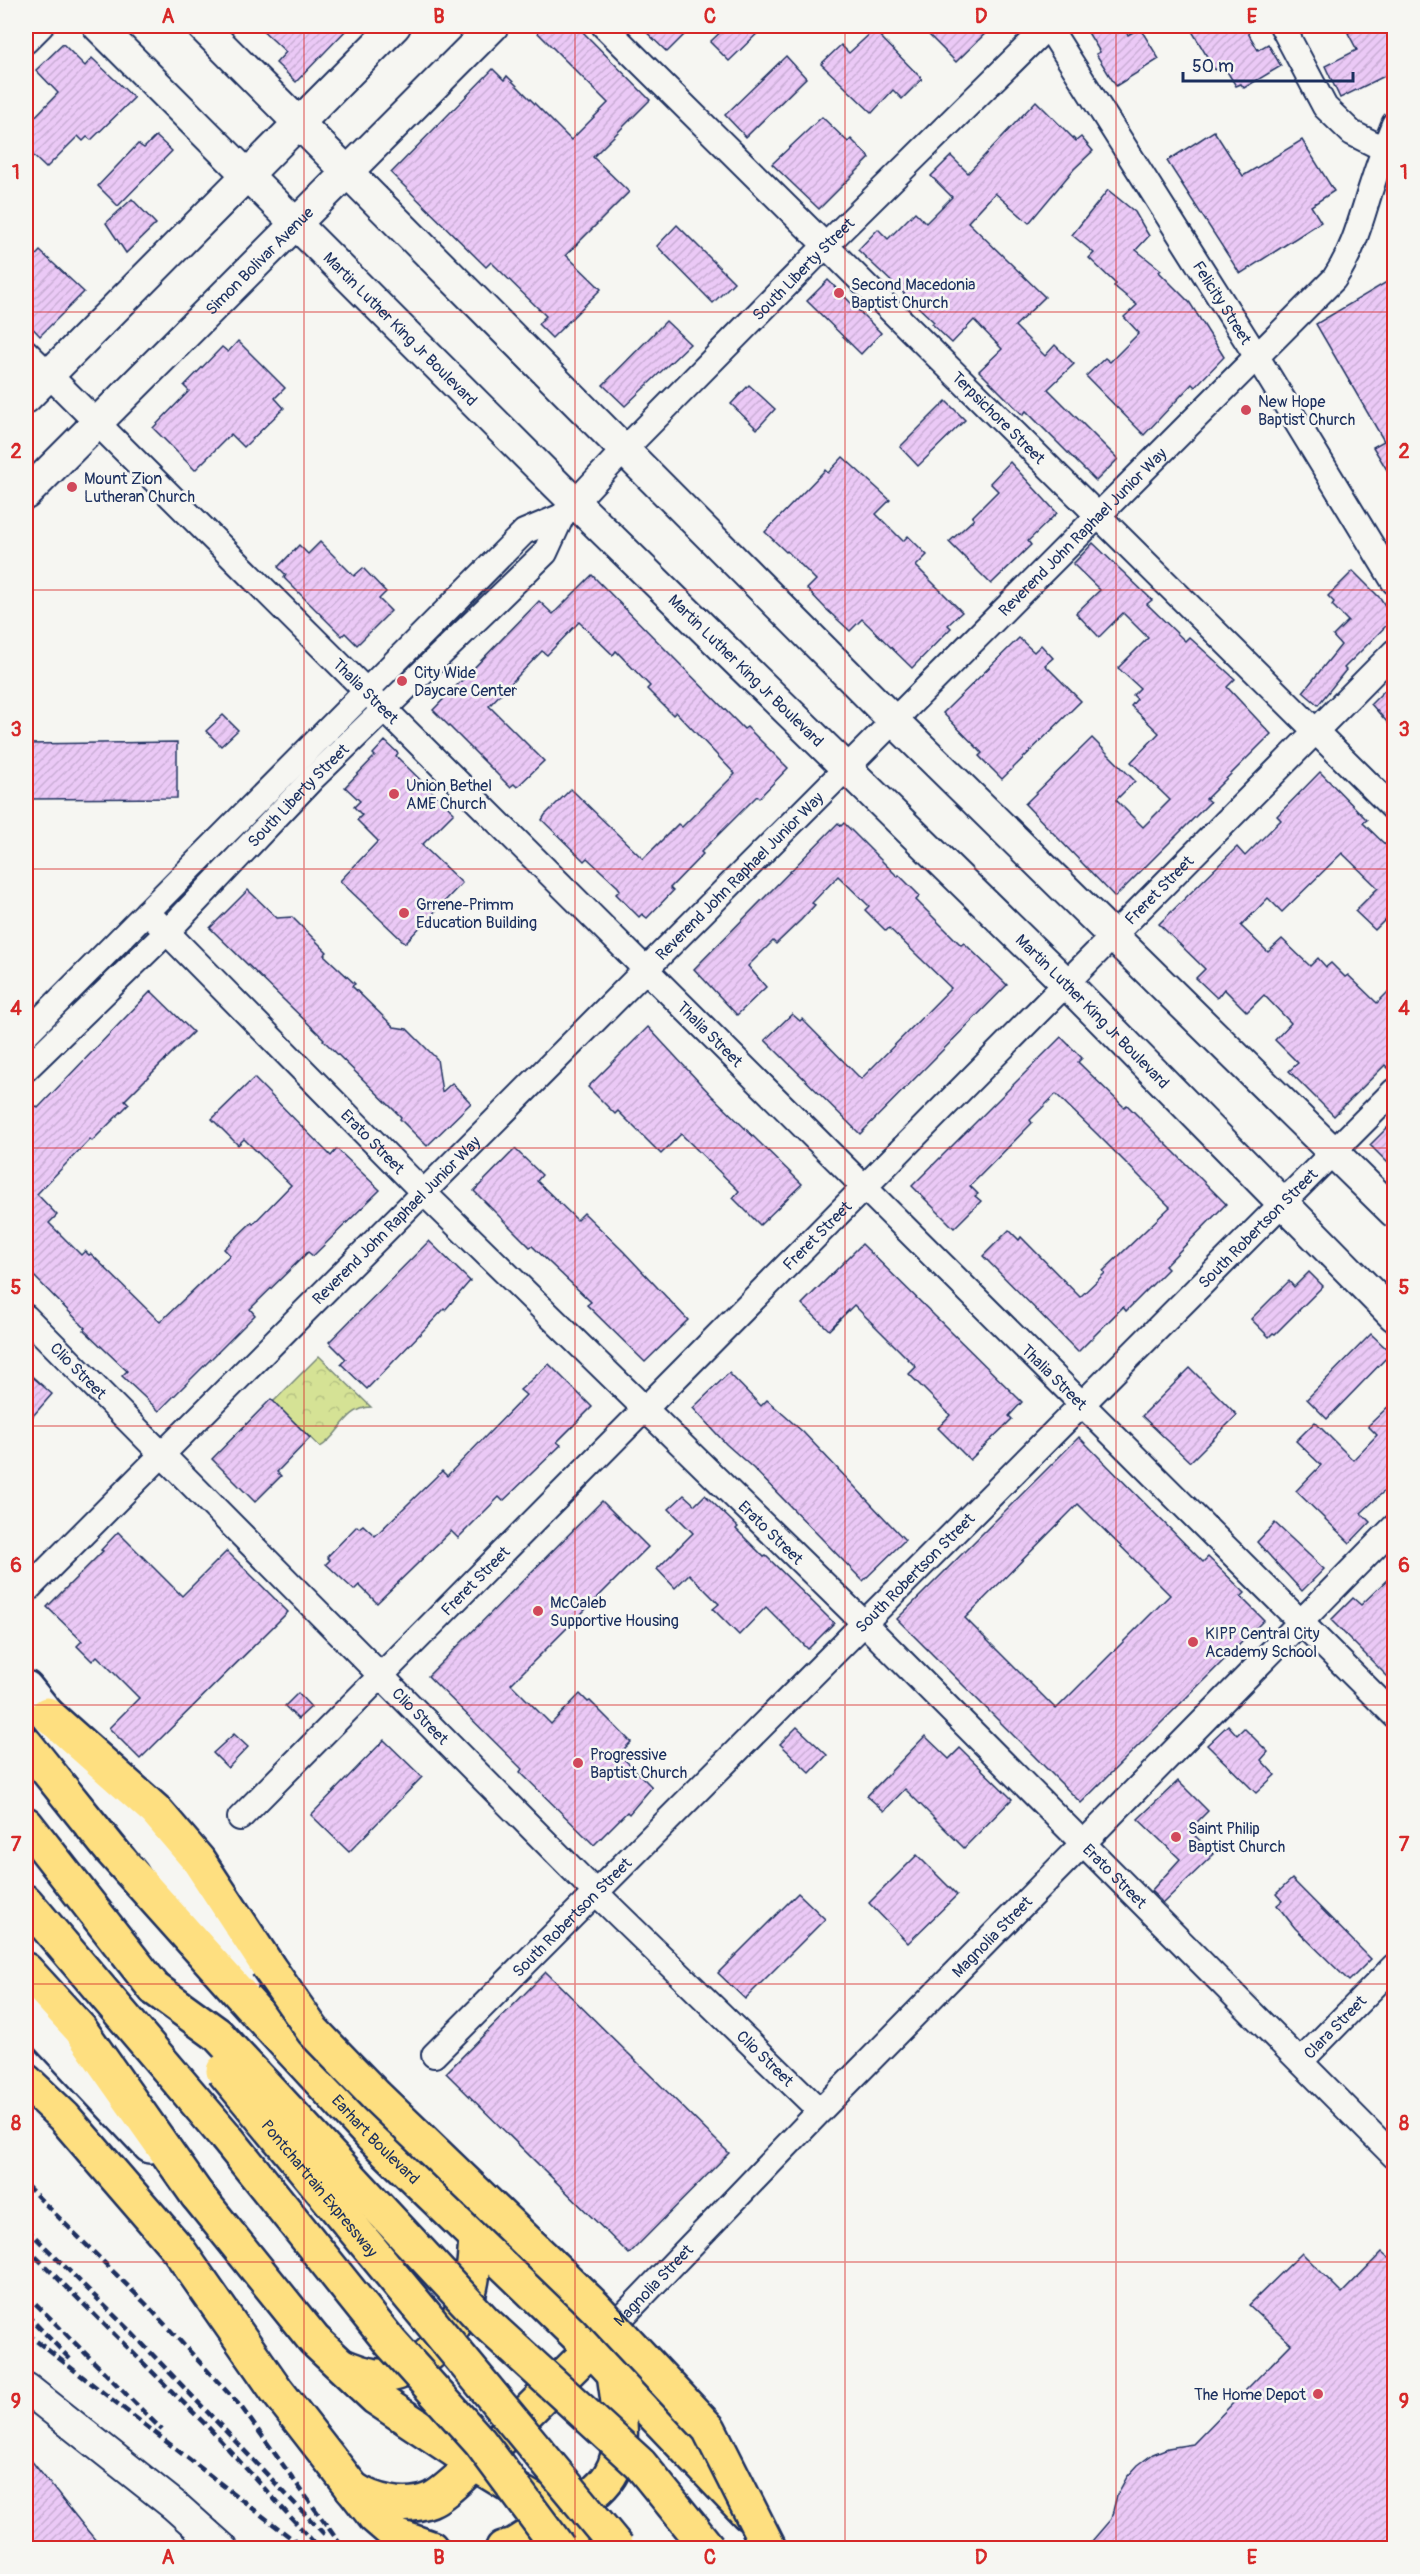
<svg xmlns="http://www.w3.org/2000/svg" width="1420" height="2574" font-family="Pangolin,sans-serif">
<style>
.forest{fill:url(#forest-crowns);stroke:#78887a;stroke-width:1.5}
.building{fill:url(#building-hatch);stroke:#1b2f5e;stroke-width:1.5;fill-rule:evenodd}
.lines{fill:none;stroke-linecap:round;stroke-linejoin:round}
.minor-casing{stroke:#1b2f5e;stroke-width:28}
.tertiary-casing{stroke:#1b2f5e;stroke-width:34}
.secondary-casing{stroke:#1b2f5e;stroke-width:38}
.primary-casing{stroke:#1b2f5e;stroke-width:38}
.motorway-casing{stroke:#1b2f5e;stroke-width:38}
.minor{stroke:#f6f6f2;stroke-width:24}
.tertiary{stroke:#f6f6f2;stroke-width:30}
.secondary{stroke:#f6f6f2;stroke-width:33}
.primary{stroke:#fedf80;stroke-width:33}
.motorway{stroke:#fedf80;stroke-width:33}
.rail{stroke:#1b2f5e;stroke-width:4.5;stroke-dasharray:9 4.5;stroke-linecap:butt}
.motorway-bridge-casing{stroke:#1b2f5e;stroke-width:38;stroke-linecap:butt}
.motorway-bridge{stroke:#fedf80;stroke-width:33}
.grid{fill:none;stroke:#d62828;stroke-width:1.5;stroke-opacity:0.55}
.poi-dot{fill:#d1495b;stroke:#f6f6f2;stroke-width:2}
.labels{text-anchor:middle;stroke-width:5;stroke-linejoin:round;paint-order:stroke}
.street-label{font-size:16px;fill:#1b2f5e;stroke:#f6f6f2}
.poi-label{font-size:16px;fill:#1b2f5e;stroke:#f6f6f2;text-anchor:start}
.neatline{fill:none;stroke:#d62828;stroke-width:2}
.grid-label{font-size:20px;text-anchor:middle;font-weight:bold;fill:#d62828}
</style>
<defs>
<pattern id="forest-crowns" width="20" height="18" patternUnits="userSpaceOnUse" patternTransform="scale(1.5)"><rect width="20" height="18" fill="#d5e295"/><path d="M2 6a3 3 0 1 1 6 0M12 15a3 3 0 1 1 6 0" fill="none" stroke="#b6c283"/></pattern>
<pattern id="building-hatch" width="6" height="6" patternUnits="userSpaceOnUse" patternTransform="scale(1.5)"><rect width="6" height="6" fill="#ebc9f6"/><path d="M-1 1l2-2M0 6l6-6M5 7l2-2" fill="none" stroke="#c9add5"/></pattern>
</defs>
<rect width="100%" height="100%" fill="#f6f6f2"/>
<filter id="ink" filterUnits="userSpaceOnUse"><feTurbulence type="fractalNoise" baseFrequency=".0167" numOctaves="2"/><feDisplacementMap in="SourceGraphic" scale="12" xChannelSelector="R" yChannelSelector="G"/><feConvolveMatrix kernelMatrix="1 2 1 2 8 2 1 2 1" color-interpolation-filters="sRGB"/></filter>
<g filter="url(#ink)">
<path class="forest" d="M319 1356 371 1407C345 1408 339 1437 320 1447L273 1402Z"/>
<g class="building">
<path d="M258 26H350L296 82 276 63 286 52Z"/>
<path d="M531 26H577L650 100 593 157 629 192 566 255 601 289 552 338 538 324 546 316 491 262 486 267 391 173 493 69 504 80 507 76 571 140 608 103Z"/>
<path d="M640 26H693L667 52Z"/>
<path d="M727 26H765L729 61 710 42Z"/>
<path d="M920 26H993L956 62Z"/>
<path d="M1084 26H1122L1128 35 1140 28 1159 59 1116 86 1096 54 1100 52Z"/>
<path d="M1189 26H1244L1258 50 1268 44 1281 66 1244 88 1241 84 1236 86 1223 65 1215 70Z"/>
<path d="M1349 26H1395V71L1340 98 1325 66 1357 50 1348 33 1352 31Z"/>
<path d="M874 30 922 79 902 99 893 90 872 113 821 64 841 45 849 53Z"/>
<path d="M63 44 85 66 92 58 134 98 91 140 87 137 83 141 78 136 46 168 26 149V126L58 93 36 70Z"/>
<path d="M786 56 806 78 746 137 725 115Z"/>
<path d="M1036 101 1076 141 1081 137 1093 151 1074 169 1029 223 995 193 968 222 1045 297 1015 326 1045 356 1055 345 1074 364 1048 389 1118 459 1096 481 1026 411 1023 415 979 371 1002 349 974 320 952 343 932 324 934 322 858 250 878 229 888 239 915 212 926 223 952 197 931 176 951 156 968 173Z"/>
<path d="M822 117 848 142 851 139 870 158 819 209 772 164Z"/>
<path d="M1214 131 1243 176 1302 140 1334 191 1311 206 1321 222 1240 274 1167 161Z"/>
<path d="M156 136 172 151 118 206 98 186 138 144 144 148Z"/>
<path d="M1108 190 1135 212 1149 236 1136 250 1161 270 1159 272 1190 303 1224 357 1195 387 1192 384 1144 435 1086 376 1105 358 1110 362 1139 333 1124 317 1137 305 1114 286 1116 284 1089 258 1094 253 1072 235Z"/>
<path d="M132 199 156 224 126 253 106 223Z"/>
<path d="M677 225 734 282 713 303 657 246Z"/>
<path d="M40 251 84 292 40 336 26 321V266Z"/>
<path d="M1395 277V483L1373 447 1384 441 1316 324Z"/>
<path d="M828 280 881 333 861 354 807 301Z"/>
<path d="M666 321 690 344 625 406 603 385Z"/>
<path d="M238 341 285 388 275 398 284 408 244 447 231 434 195 470 153 428 189 391 184 386 222 347 228 352Z"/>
<path d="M749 385 775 409 757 429 731 404Z"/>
<path d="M946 401 965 420 918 466 900 447Z"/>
<path d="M843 457 890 500 876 514 903 541 908 536 927 555 916 566 962 612 948 625 951 628 912 668 862 619 850 631 826 609 807 589 816 580 787 551 786 552 765 532 825 470 828 473Z"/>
<path d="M1010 462 1057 513 1028 541 1031 545 991 584 949 542 974 519 972 517 998 491 990 483Z"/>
<path d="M320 542 354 576 363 568 386 592 379 599 391 611 357 645 345 633 342 636 284 578 286 575 278 567 299 545 308 554Z"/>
<path d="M1093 543 1152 600 1147 604 1185 641 1189 637 1235 679 1227 687 1271 734 1206 799 1210 802 1115 897 1025 804 1092 738 1135 781 1116 800 1143 827 1170 800 1131 762 1159 733 1131 706 1137 699 1133 695 1140 688 1118 668 1148 638 1123 613 1099 637 1076 613 1100 590 1073 564Z"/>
<path d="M1353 571 1381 599 1393 619 1344 668 1346 670 1318 705 1303 692 1341 645 1333 636 1348 621 1332 605 1334 602 1328 596Z"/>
<path d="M592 575 744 729 747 727 788 768 759 798 757 796 701 852 703 854 670 888 673 891 647 918 642 914 639 917 616 894 620 890 618 887 587 858 584 861 542 820 545 815 571 789 643 859 678 824 682 827 735 774 676 712 673 715 647 689 650 686 616 651 613 655 579 622 547 655 542 651 489 706 544 761 517 787 514 784 510 787 433 710 539 601 553 614Z"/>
<path d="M1019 638 1034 652 1041 645 1053 658 1045 665 1081 701 1002 779 979 756 982 753 943 713Z"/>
<path d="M1395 680V731L1371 704Z"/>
<path d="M223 715 238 730 221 746 206 731Z"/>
<path d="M385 741 398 753 396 756 454 813 422 845 462 883 405 943 340 881 378 841 357 820 362 815 354 807 360 801 345 787 375 756 373 754Z"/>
<path d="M177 742V798L26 799V744Z"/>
<path d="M1320 772 1367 820 1363 823 1395 854V910L1375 930 1355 911 1378 888 1342 853 1282 912 1268 898 1241 926 1268 952 1282 939 1310 966 1318 958 1326 967 1331 963 1345 977 1348 975 1377 1003 1395 985V1075L1385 1065 1334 1116 1289 1071 1298 1063 1275 1040 1291 1023 1264 995 1247 1012 1224 989 1217 998 1196 978 1205 969 1159 924 1237 847 1245 856 1281 820 1277 816Z"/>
<path d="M838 823 841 826 844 823 898 877 899 875 920 896 916 900 961 945 964 943 1007 985 860 1134 765 1040 792 1014 800 1021 802 1019 861 1079 951 988 889 928 886 931 865 910 869 906 838 876 812 903 815 905 801 920 776 944 773 941 748 966 766 987 737 1015 694 969Z"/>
<path d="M248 890 277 918 292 917 327 952 324 955 355 984 352 986 394 1027 407 1029 437 1059 442 1092 452 1083 471 1103 427 1146 400 1119 401 1117 323 1040 324 1039 210 928Z"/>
<path d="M151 991 193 1032 125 1100 129 1104 92 1141 90 1139 37 1194 57 1215 49 1223 81 1255 85 1251 89 1255 91 1254 160 1322 230 1255 224 1249 252 1222 253 1224 291 1185 244 1139 238 1145 212 1119 254 1078 331 1156 337 1149 380 1190 313 1256 308 1252 250 1309 255 1315 159 1411 122 1376 127 1371 84 1330 85 1328 26 1268V1117L36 1106 38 1108Z"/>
<path d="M648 1027 712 1096 802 1184 760 1225 733 1198 739 1191 681 1134 661 1154 618 1111 615 1114 588 1087Z"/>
<path d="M1061 1037 1082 1058 1078 1062 1124 1107 1127 1105 1226 1204 1165 1266 1168 1269 1126 1311 1123 1307 1078 1352 983 1256 1009 1230 1019 1240 1021 1237 1080 1297 1105 1273 1103 1271 1170 1207 1096 1133 1056 1094 1030 1120 1032 1123 970 1186 978 1194 975 1196 981 1201 954 1228 912 1186Z"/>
<path d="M1395 1120V1170L1370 1145Z"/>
<path d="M515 1149 542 1175 537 1181 577 1220 584 1213 623 1251 688 1320 645 1362 587 1305 591 1302 532 1246 530 1247 474 1191Z"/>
<path d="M429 1241 470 1281 445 1310 444 1309 367 1389 341 1364 346 1359 329 1342Z"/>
<path d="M862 1244 1022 1402 1009 1416 1012 1419 970 1460 938 1428 950 1415 909 1374 916 1367 854 1305 829 1330 802 1304Z"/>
<path d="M1309 1272 1323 1286 1275 1334 1273 1333 1269 1337 1251 1319 1289 1281 1294 1287Z"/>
<path d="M1371 1334 1391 1353 1327 1419 1307 1399Z"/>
<path d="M549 1364 592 1407 557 1442 561 1445 503 1501 499 1497 458 1538 451 1531 377 1603 359 1585 354 1590 326 1564 330 1560 327 1557 357 1526 359 1528 363 1525 375 1536 442 1471 447 1476 526 1395 520 1390Z"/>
<path d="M1190 1368 1237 1415 1190 1462 1142 1416Z"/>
<path d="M26 1371 52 1394 26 1424Z"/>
<path d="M729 1373 761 1406 767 1400 803 1432 905 1540 863 1581 753 1468 726 1444 693 1408Z"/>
<path d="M271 1399 310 1438 277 1472 281 1476 255 1502 212 1459Z"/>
<path d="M1395 1400V1481L1361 1513 1370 1522 1350 1543 1296 1491 1321 1465 1296 1441 1315 1422 1353 1460 1377 1435 1368 1426Z"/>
<path d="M1079 1437 1203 1562 1208 1557 1245 1593 1241 1597 1264 1620 1081 1803 897 1619ZM1078 1504 1170 1595 1056 1709 965 1618Z"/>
<path d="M684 1495 695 1505 705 1495 738 1527 736 1529 764 1557 766 1556 834 1623 808 1649 766 1607 739 1635 713 1609 719 1604 689 1574 675 1588 657 1569 693 1533 669 1509Z"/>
<path d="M602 1501 648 1547 511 1684 551 1724 580 1694 588 1702 590 1701 631 1742 619 1754 652 1787 629 1814 627 1812 594 1845 520 1772 522 1769 428 1676Z"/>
<path d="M1275 1523 1324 1569 1302 1591 1257 1542Z"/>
<path d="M118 1532 182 1596 227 1551 288 1612 140 1759 109 1728 139 1698 97 1656 92 1661 77 1646 82 1641 47 1607 103 1551 101 1550Z"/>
<path d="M1395 1572V1684L1331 1620 1353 1598 1361 1605Z"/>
<path d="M298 1693 311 1707 298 1719 285 1706Z"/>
<path d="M1228 1725 1237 1735 1244 1728 1268 1752 1261 1760 1275 1775 1256 1793 1207 1745Z"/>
<path d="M797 1727 827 1755 810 1773 780 1744Z"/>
<path d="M234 1734 248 1747 228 1768 213 1753Z"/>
<path d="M925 1736 949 1759 960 1748 1012 1799 964 1848 905 1789 884 1811 867 1796Z"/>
<path d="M384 1740 422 1777 349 1852 311 1815Z"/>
<path d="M1178 1781 1208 1811 1189 1830 1214 1854 1163 1903 1151 1891 1180 1859 1138 1819Z"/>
<path d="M917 1855 957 1895 908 1943 869 1903Z"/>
<path d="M1292 1879 1371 1959 1349 1981 1295 1928 1277 1905 1282 1901 1276 1894Z"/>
<path d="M798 1893 825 1919 745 1999 718 1973Z"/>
<path d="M546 1972 729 2153 629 2254 446 2073Z"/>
<path d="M1382 2252 1395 2263V2548H1086L1111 2519 1117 2495 1127 2477 1138 2465 1153 2454 1168 2448 1193 2444 1291 2344 1249 2305 1302 2253 1342 2293Z"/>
<path d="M26 2454 87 2530 102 2548H26Z"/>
</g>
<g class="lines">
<g class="minor-casing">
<g id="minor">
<path id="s1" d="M604 26 1394 809"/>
<path id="s2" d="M1048 26 1257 357 1394 582"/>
<path d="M1282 26 1325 107 1352 133 1394 154"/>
<path d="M26 41 41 26"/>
<path id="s3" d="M26 352 1394 1715"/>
<path id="s4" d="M147 912 423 1192 863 1622 1394 2156"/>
<path d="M26 1034 524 532 562 516"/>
<path id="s5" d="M26 1069 167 932 312 779 545 553 562 516 624 450 826 245 1048 26"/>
<path id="s6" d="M26 1317 596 1893 820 2111"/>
<path id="s7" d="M26 1591 1334 279C1353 251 1360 223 1370 191 1377 169 1385 146 1394 124"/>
<path id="s8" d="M240 1818 1394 652"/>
<path id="s9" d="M434 2055 1394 1091"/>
<path id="s10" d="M1301 2061 1394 1966"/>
<path id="s11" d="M601 2339 820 2111 1394 1527"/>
</g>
</g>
<g class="tertiary-casing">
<g id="tertiary">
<path id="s12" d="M98 26 557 485 1067 984 1394 1316"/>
<path d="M202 26 894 721 1394 1212"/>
<path d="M26 398 395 26"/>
<path id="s13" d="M26 494 493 26"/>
<path d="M26 2388 175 2506 222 2548"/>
</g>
</g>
<g class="secondary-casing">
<g id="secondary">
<path d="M26 1688 161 1855 241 1984"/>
<path d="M26 2014 150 2146"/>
</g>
</g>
<g class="primary-casing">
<g id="primary">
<path id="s14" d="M258 2014 373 2138 591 2349 748 2514"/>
<path d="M197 2195 314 2340 376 2398 475 2464 612 2548"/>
<path d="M343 2366C355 2371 370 2377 383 2376 424 2372 458 2329 469 2293 474 2275 475 2256 476 2238"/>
<path d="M475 2464 591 2349"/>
<path d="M560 2516C577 2505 599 2493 610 2475 628 2446 618 2405 614 2373"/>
</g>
</g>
<g class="motorway-casing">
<g id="motorway">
<path d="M47 1714 156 1811 198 1860 267 1965"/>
<path d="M26 1744 111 1850 258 2014"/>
<path d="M26 1824 155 1989"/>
<path d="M26 1902 226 2137"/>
<path d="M26 1970 80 2029 197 2195"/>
<path d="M26 2081 64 2117 178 2249 277 2391 375 2517 397 2536 431 2548"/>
<path d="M352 2488C373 2502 405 2510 430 2500 443 2495 463 2474 475 2464"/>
<path d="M503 2548 514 2545 560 2516"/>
</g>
</g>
<use href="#minor" class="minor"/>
<use href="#tertiary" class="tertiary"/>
<use href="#secondary" class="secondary"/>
<use href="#primary" class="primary"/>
<use href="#motorway" class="motorway"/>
<g class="rail">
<path d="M26 2185 145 2303 242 2408 343 2548"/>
<path d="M26 2228 130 2331 325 2535"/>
<path d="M26 2247 209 2428 319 2548"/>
<path d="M26 2294 162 2430"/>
<path d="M26 2314 70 2359"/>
<path d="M26 2333 304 2548"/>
</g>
<g class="motorway-bridge-casing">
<g id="motorway-bridge">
<path d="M267 1965 313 2031 376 2096 595 2307 709 2429 769 2548"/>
<path d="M155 1989 217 2034 485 2322 640 2464 708 2548"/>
<path id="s15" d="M223 2071 618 2548"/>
<path d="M226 2137 391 2343 480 2442 559 2548"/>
</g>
</g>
<use href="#motorway-bridge" class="motorway-bridge"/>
</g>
</g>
<path class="grid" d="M304 26V2548M575 26V2548M845 26V2548M1116 26V2548M26 312H1394M26 590H1394M26 869H1394M26 1148H1394M26 1426H1394M26 1705H1394M26 1984H1394M26 2262H1394"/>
<g class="poi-dot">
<circle cx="839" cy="293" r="6"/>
<circle cx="1246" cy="410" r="6"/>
<circle cx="72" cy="487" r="6"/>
<circle cx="402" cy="681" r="6"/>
<circle cx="394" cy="794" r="6"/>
<circle cx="404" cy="913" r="6"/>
<circle cx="538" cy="1611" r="6"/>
<circle cx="1193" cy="1642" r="6"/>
<circle cx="578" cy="1763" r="6"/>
<circle cx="1176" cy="1837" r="6"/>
<circle cx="1318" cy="2394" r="6"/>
</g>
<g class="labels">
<g class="street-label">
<text dy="6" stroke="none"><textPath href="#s13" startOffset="330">Simon Bolivar Avenue</textPath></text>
<text dy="6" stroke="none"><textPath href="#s5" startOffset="1118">South Liberty Street</textPath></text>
<text dy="6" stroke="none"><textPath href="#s2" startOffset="327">Felicity Street</textPath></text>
<text dy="6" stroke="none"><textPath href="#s12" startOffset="428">Martin Luther King Jr Boulevard</textPath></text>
<text dy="6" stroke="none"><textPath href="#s1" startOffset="556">Terpsichore Street</textPath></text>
<text dy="6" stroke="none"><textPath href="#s7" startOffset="1496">Reverend John Raphael Junior Way</textPath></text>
<text dy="6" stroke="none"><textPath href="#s12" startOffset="914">Martin Luther King Jr Boulevard</textPath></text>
<text dy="6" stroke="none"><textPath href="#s3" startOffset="480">Thalia Street</textPath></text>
<text dy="6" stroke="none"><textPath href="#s5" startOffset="386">South Liberty Street</textPath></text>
<text dy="6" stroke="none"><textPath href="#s7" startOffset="1010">Reverend John Raphael Junior Way</textPath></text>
<text dy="6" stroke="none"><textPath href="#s8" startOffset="1306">Freret Street</textPath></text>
<text dy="6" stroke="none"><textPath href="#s12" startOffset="1400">Martin Luther King Jr Boulevard</textPath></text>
<text dy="6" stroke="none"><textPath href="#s3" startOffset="966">Thalia Street</textPath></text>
<text dy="6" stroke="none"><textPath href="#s4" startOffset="322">Erato Street</textPath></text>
<text dy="6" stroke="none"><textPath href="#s7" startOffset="524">Reverend John Raphael Junior Way</textPath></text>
<text dy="6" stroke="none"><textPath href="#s9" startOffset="1167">South Robertson Street</textPath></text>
<text dy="6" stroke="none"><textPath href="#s8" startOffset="820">Freret Street</textPath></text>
<text dy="6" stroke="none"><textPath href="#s6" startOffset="75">Clio Street</textPath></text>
<text dy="6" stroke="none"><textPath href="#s3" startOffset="1452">Thalia Street</textPath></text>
<text dy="6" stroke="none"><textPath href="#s4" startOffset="880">Erato Street</textPath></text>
<text dy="6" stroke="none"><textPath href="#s9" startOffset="681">South Robertson Street</textPath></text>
<text dy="6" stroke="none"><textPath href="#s8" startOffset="334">Freret Street</textPath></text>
<text dy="6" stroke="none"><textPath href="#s6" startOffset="561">Clio Street</textPath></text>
<text dy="6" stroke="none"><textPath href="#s4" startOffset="1366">Erato Street</textPath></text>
<text dy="6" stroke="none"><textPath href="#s9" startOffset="195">South Robertson Street</textPath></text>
<text dy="6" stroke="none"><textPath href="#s11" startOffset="561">Magnolia Street</textPath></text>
<text dy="6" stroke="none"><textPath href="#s10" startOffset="48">Clara Street</textPath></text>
<text dy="6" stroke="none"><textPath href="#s6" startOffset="1047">Clio Street</textPath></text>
<text dy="6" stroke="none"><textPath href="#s14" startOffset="172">Earhart Boulevard</textPath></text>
<text dy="6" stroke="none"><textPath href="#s15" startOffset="152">Pontchartrain Expressway</textPath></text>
<text dy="6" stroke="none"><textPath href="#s11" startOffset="75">Magnolia Street</textPath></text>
</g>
<g class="poi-label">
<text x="851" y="290">Second Macedonia<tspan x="851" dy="18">Baptist Church</tspan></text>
<text x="1258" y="407">New Hope<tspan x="1258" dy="18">Baptist Church</tspan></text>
<text x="84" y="484">Mount Zion<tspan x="84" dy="18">Lutheran Church</tspan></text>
<text x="414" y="678">City Wide<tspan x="414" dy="18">Daycare Center</tspan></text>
<text x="406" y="791">Union Bethel<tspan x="406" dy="18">AME Church</tspan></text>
<text x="416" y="910">Grrene-Primm<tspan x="416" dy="18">Education Building</tspan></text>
<text x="550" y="1608">McCaleb<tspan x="550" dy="18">Supportive Housing</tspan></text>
<text x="1205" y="1639">KIPP Central City<tspan x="1205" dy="18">Academy School</tspan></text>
<text x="590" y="1760">Progressive<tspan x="590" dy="18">Baptist Church</tspan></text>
<text x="1188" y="1834">Saint Philip<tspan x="1188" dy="18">Baptist Church</tspan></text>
<text x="1306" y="2400" text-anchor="end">The Home Depot</text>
</g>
</g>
<rect width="1420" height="2574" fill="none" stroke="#f6f6f2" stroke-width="66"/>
<path d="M1183 72v9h170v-9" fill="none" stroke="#1b2f5e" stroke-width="3"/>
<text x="1192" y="72" font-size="18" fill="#1b2f5e" stroke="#f6f6f2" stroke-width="4.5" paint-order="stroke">50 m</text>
<rect x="33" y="33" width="1354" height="2508" class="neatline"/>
<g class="grid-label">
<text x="168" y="23">A</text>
<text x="439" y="23">B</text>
<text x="710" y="23">C</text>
<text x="981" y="23">D</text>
<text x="1252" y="23">E</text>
<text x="16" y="179">1</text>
<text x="1404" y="179">1</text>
<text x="16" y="458">2</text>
<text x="1404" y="458">2</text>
<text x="16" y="736">3</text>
<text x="1404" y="736">3</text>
<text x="16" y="1015">4</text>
<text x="1404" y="1015">4</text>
<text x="16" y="1294">5</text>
<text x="1404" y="1294">5</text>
<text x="16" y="1572">6</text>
<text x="1404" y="1572">6</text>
<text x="16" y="1851">7</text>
<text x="1404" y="1851">7</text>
<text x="16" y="2130">8</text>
<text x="1404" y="2130">8</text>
<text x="16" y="2408">9</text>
<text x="1404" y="2408">9</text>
<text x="168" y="2564">A</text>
<text x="439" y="2564">B</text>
<text x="710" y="2564">C</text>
<text x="981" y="2564">D</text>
<text x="1252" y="2564">E</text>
</g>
</svg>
